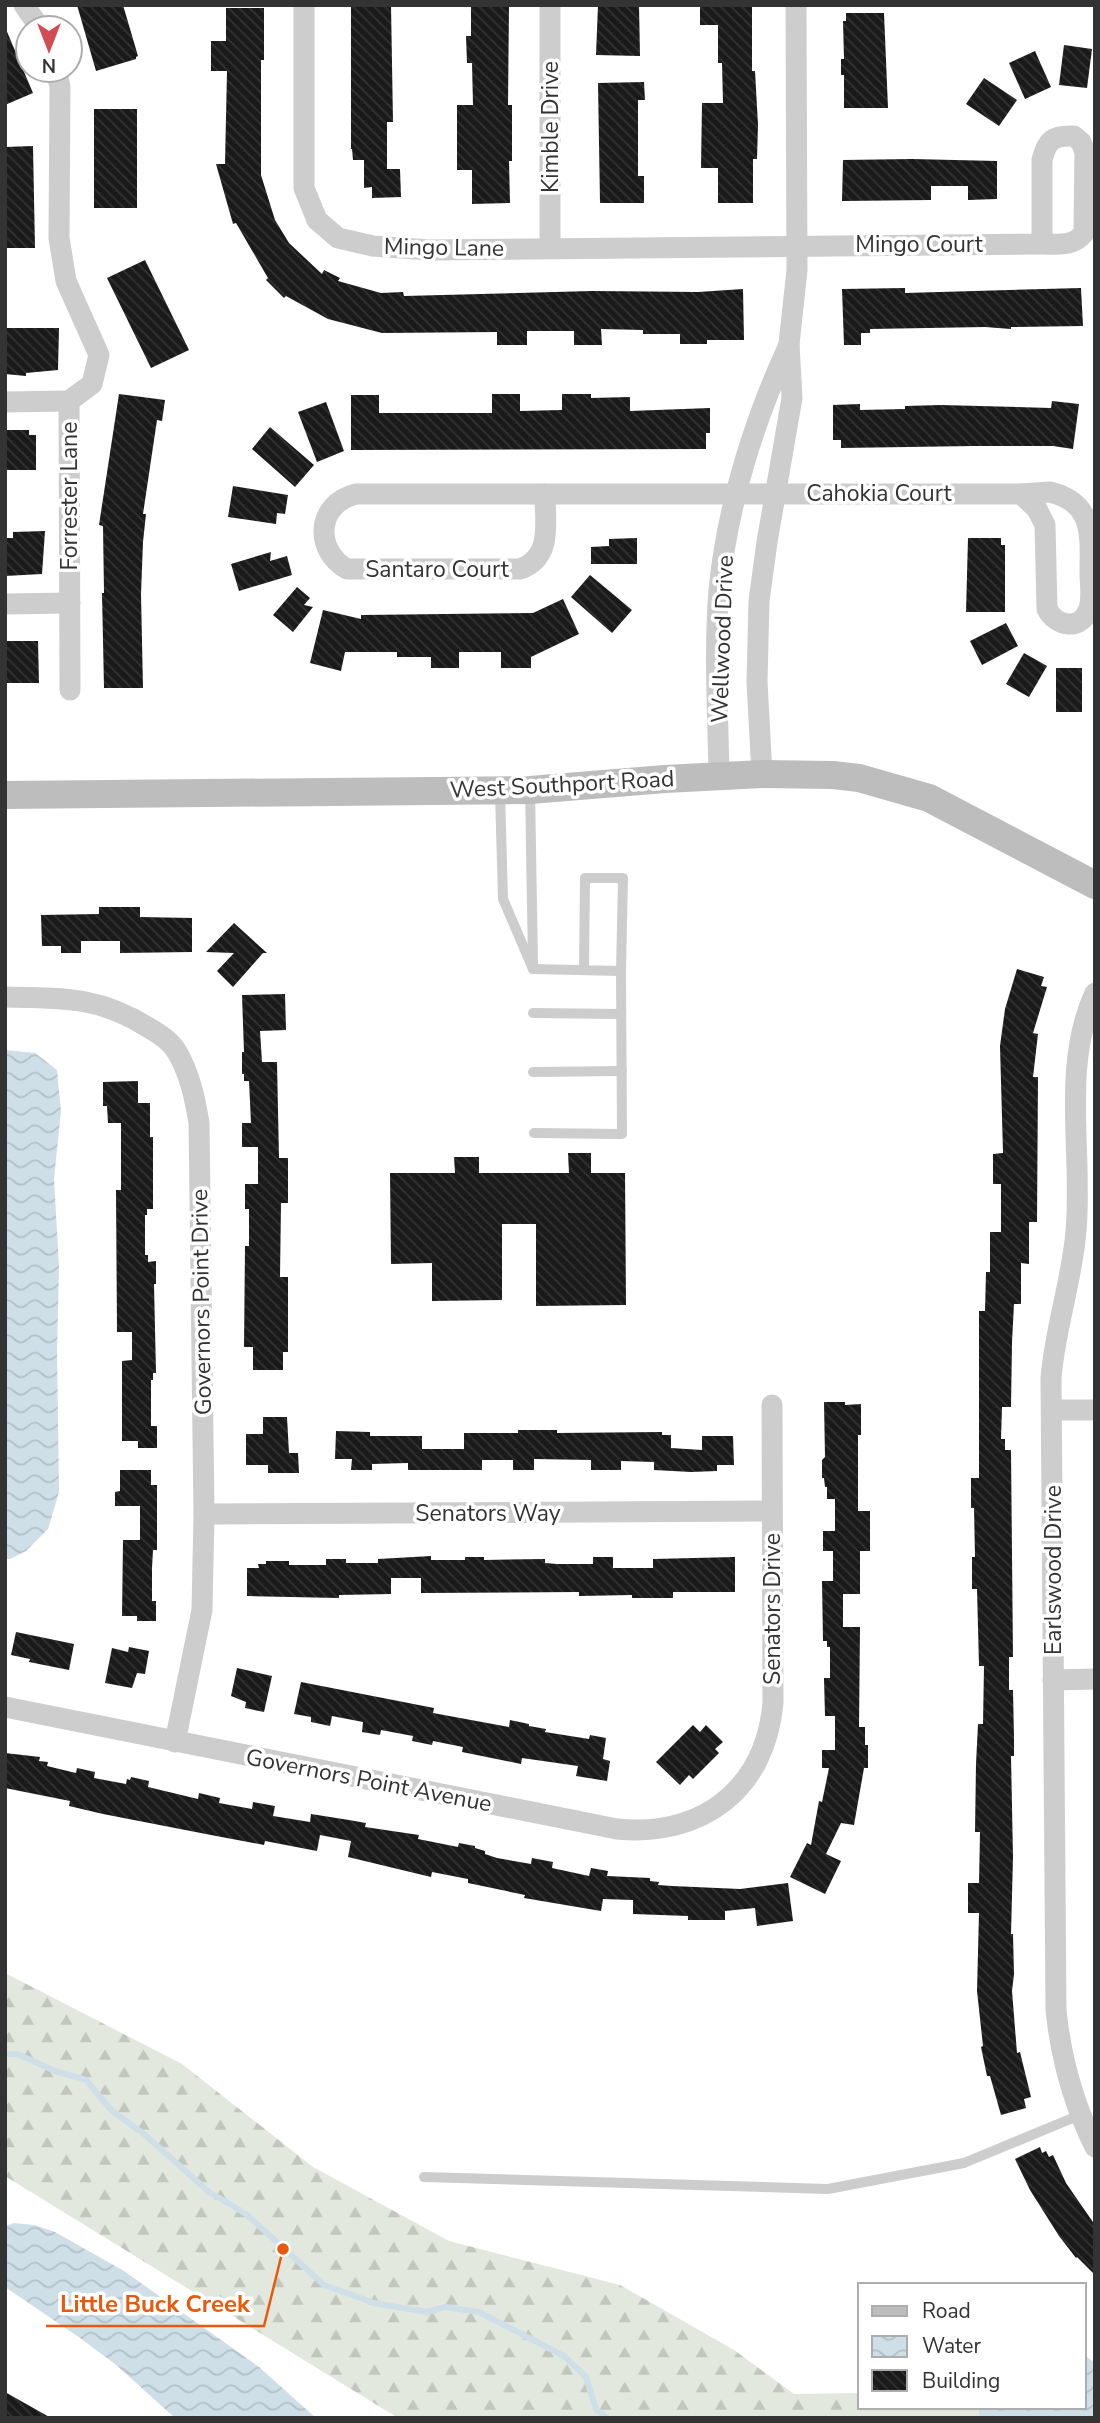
<svg xmlns="http://www.w3.org/2000/svg" width="1100" height="2423" font-family="'Nunito Sans',sans-serif">
<style>
.forest{fill:url(#forest-firs)}
.water{fill:url(#water-waves)}
.lines{fill:none;stroke-linecap:round;stroke-linejoin:round}
.stream{stroke:#cfdfe8;stroke-width:6}
.building{fill:url(#building-back-hatch)}
.lane{stroke:#cdcdcd;stroke-width:10}
.street{stroke:#cdcdcd;stroke-width:21}
.secondary{stroke:#bdbdbd;stroke-width:28}
.labels{text-anchor:middle;stroke-width:7;stroke-linejoin:round;paint-order:stroke}
.street-label{font-size:23px;fill:#333;stroke:#fff}
.leader{fill:none;stroke:#e8590c;stroke-width:2.5}
.callout-dot{fill:#e8590c;stroke:#fff;stroke-width:2.5}
.callout-label{font-size:24px;text-anchor:middle;font-weight:bold;fill:#e8590c;stroke:#fff;stroke-width:7;stroke-linejoin:round;paint-order:stroke}
</style>
<defs>
<pattern id="forest-firs" width="22" height="20" patternUnits="userSpaceOnUse" patternTransform="scale(1.75)"><rect width="22" height="20" fill="#e2e8dd"/><path d="M5 1l3.5 6h-7zM16 11l3.5 6h-7z" fill="#c2c7be"/></pattern>
<pattern id="water-waves" width="16" height="10" patternUnits="userSpaceOnUse" patternTransform="scale(1.75)"><rect width="16" height="10" fill="#cfdfe8"/><path d="M0 5q4-4 8 0t8 0" fill="none" stroke="#b2c0c7"/></pattern>
<pattern id="building-back-hatch" width="6" height="6" patternUnits="userSpaceOnUse" patternTransform="scale(1.75)"><rect width="6" height="6" fill="#1a1a1a"/><path d="M-1 5l2 2M0 0l6 6M5-1l2 2" fill="none" stroke="#333"/></pattern>
</defs>
<rect width="100%" height="100%" fill="#fff"/>
<path class="forest" d="M5 1973 182 2064 313 2167 449 2241 620 2285 734 2350 794 2394 860 2393V2407H981L984 2418H398L5 2176Z"/>
<g class="water">
<path d="M5 1050 35 1053 57 1070 61 1111 54 1179 59 1266 57 1352 59 1492 48 1529 26 1551 10 1559H5Z"/>
<path d="M14 2223 34 2225 55 2232 124 2271 259 2367 316 2418H175L115 2364 80 2338 5 2287V2226Z"/>
<path d="M1084 2355 1095 2363V2418H980L978 2407H1084Z"/>
</g>
<g class="lines">
<path class="stream" d="M5 2054H17L55 2071 86 2080 112 2111 144 2134 209 2192 246 2214 324 2285 374 2303 427 2312 445 2307 479 2312 564 2356 586 2377 596 2409 607 2418"/>
</g>
<g class="building">
<path d="M77 5H123L138 56 136 57V59L96 71Z"/>
<path d="M351 5H391L393 122H387V169H400L401 197 372 198V187L364 188V160H353L352 149H351Z"/>
<path d="M471 5H509L508 105H512V161H509L510 203 472 204V170H457V105H473L472 63H467L466 36H471Z"/>
<path d="M598 5H639L640 56 596 55Z"/>
<path d="M700 5H752V71H755L758 125 757 159H753V203H718V168H701L702 103H723L722 63H718V25H700Z"/>
<path d="M226 8H264V60H261V175L275 220 289 243 322 274 324 270 340 278 338 281 381 293 403 292 404 296 592 291 698 292 743 289 744 340H707V344H680V334H643V330L601 329 602 345H574V331H527V345H497V332L382 333 328 319 286 296 284 298 266 280 268 278 236 223 233 224 216 164H225L227 71H211V41H226Z"/>
<path d="M846 13H884L888 108H844V75H841V59H844L843 21H846Z"/>
<path d="M5 27 33 93 5 105Z"/>
<path d="M1064 45 1092 49 1087 88 1059 85Z"/>
<path d="M1035 51 1051 87 1025 99 1009 63Z"/>
<path d="M984 78 1017 100 999 126 966 104Z"/>
<path d="M644 82 645 100H638V176H644V203H600L598 83Z"/>
<rect x="94" y="109" width="43" height="99"/>
<path d="M33 146 35 248H5V147Z"/>
<path d="M912 159 997 161V199L968 200V186H931V200L842 201 843 160Z"/>
<path d="M145 260 189 350 151 368 107 278Z"/>
<path d="M905 288V293L1081 288 1083 326 1011 327V329L985 327 870 329V333H861V345H844L842 289Z"/>
<path d="M5 328H59L58 370 26 373V376L5 374Z"/>
<path d="M119 394 165 400 162 421 157 420 143 514H146L143 542 141 594 143 688H104L102 593H104L103 526 99 525Z"/>
<path d="M492 394H520V411L562 410V394H591V398L630 397V411L710 408V433H706V449L351 450V395H379V413H492Z"/>
<path d="M1052 401 1079 404 1073 449 1053 446H974L841 448V440H833V405L860 404V410L905 409V406L941 405 1051 408Z"/>
<path d="M326 402 344 451 317 462 298 412Z"/>
<path d="M270 427 314 465 295 487 252 449Z"/>
<path d="M5 430H29V435H36V470H5Z"/>
<path d="M233 486 288 495 285 514 277 513 276 524 228 517Z"/>
<path d="M45 531 42 574 5 576V538H13V532Z"/>
<path d="M637 538V564H591V547L609 546V539Z"/>
<path d="M968 538H1001V545H1005V612H966Z"/>
<path d="M271 552 270 561 287 556 292 575 239 591 231 564Z"/>
<path d="M590 575 632 610 612 633 571 597Z"/>
<path d="M297 587 310 598 304 605 313 607 293 632 273 615Z"/>
<path d="M563 599 579 634 531 657V668H501V652H459V668H431V657H397V652H345L341 671 310 663 323 610 361 619V615L533 613Z"/>
<path d="M1006 623 1018 646 982 665 970 641Z"/>
<path d="M5 641H38L39 683H5Z"/>
<path d="M1024 653 1047 666 1029 697 1006 684Z"/>
<rect x="1056" y="668" width="26" height="44"/>
<path d="M99 907H140V917L192 918V952L120 953V941H81V953H61V946H42L41 915 99 914Z"/>
<path d="M234 923 267 953H263L233 987 217 971 234 953 206 952Z"/>
<path d="M1017 969 1044 977 1041 986 1047 987 1033 1033 1038 1034 1033 1077H1038L1037 1222H1029V1264L1021 1263V1304H1014L1012 1342 1011 1407H1002L1001 1439H1005V1450H1011L1013 1657H1009V1690H1013L1014 1738V1756H1011L1013 1857 1011 1934H1013L1014 1974 1012 1991 1017 2053 1020 2052 1031 2097 1024 2099 1026 2108 1001 2115 990 2076H987L981 2047 983 2046 977 1991 979 1913H968V1883H979L980 1832H975L976 1764 978 1724H983L984 1666H979L977 1589H972V1557H975L974 1508H971V1478H979V1311H985L986 1272H990V1232H1001V1184H993V1154L1003 1153 1000 1046 1005 1009Z"/>
<path d="M285 994 286 1030 260 1031 262 1062H277L279 1158H288V1203H281L280 1277H288V1352H283V1370H253V1347H244L245 1246H249V1209H245V1184H258V1147H242V1123H251L249 1081H244V1074H242V1052H244L242 995Z"/>
<path d="M138 1081V1103H150V1137H153V1209H147V1215H145V1255H148V1262L156 1261V1284H154L156 1373H153V1380H151V1426H157V1448H138V1441H122V1361L132 1360V1332H117L116 1190H121V1123H108L107 1106H103V1082Z"/>
<path d="M568 1153H591V1173H625L626 1305 536 1306V1224H502V1300L432 1301V1263L391 1264 390 1173H455L454 1157H479V1173H569Z"/>
<path d="M824 1402H845V1405L861 1404V1435H858V1511H870V1551H860V1594H843V1627H860L859 1727H865V1745H868V1768H864L854 1825 841 1823 826 1854 841 1861 825 1894 790 1877 807 1843 811 1845 819 1801 822 1802 829 1768H822V1750H835V1716H825L824 1678H830V1647H827V1641H823L822 1581H833V1551H823V1531H835V1499H827V1487H825L824 1478H822V1460L825 1457Z"/>
<path d="M263 1417H287L289 1453H298L299 1473H268V1465H246V1434H263Z"/>
<path d="M518 1430H557V1433L662 1432V1435H671V1448L702 1450V1436H733L734 1465H717V1471L691 1472 654 1470V1462L621 1461V1470H591V1460L534 1459V1470H513V1460H482V1470H408V1463L372 1464V1470H351L352 1459H335L336 1431 370 1432V1436H422V1449H464V1433H518Z"/>
<path d="M120 1470H151V1485H157V1550H153L152 1568V1601H156V1621H137V1616H122L123 1540H140V1506H115V1492L120 1491Z"/>
<path d="M431 1556V1560H465V1557H484V1560L545 1559V1563L557 1564H593V1557H613V1568H653V1559L735 1557V1592H673V1598H632V1595L579 1596V1592L421 1593V1578H391V1594L339 1595V1598L247 1596V1568H259L258 1564H266V1561H289V1565H326V1559H346V1563H378V1559Z"/>
<path d="M16 1632 74 1644 69 1670 29 1662 30 1659 11 1655Z"/>
<path d="M129 1647 149 1651 145 1674 137 1673 132 1688 105 1683 112 1648 128 1652Z"/>
<path d="M237 1668 272 1676 264 1712 245 1708 246 1702 231 1696Z"/>
<path d="M301 1682 434 1708 433 1713 509 1727 510 1720 529 1724V1726L546 1729 545 1732 589 1739 590 1735 606 1738 603 1759 610 1761 607 1781 576 1776 578 1766 522 1758 521 1764 462 1752 463 1747 433 1741 432 1745 412 1741 413 1736 381 1730 380 1735 362 1732 363 1722 332 1716 330 1726 311 1722V1717L294 1714Z"/>
<path d="M693 1725 700 1732 706 1725 723 1742 715 1749 719 1753 693 1779 689 1775 680 1785 656 1762Z"/>
<path d="M5 1753 40 1757 39 1761 48 1762 47 1766 76 1773 77 1768 95 1772 94 1778 126 1784 127 1779 130 1780 131 1777 149 1781 148 1787 198 1799 199 1793 220 1798 219 1803 252 1809 253 1802 275 1806 273 1816 310 1822 311 1814 349 1820 366 1823 365 1827 419 1835 418 1839 458 1847 459 1843 475 1846V1848L485 1851V1854L497 1858 531 1864 532 1858 553 1862 552 1868 589 1876 591 1868 608 1871 607 1876 650 1878V1881L659 1882 658 1885 672 1886 740 1889 788 1883 793 1921 757 1926 755 1908 725 1911V1920H688V1916L633 1914V1900L603 1899 601 1911 524 1898 525 1895 468 1883V1879L432 1872 431 1877 348 1857 351 1841 320 1835 317 1851 265 1841 264 1845 211 1835 103 1814 69 1806 70 1801 5 1788Z"/>
<path d="M1040 2147 1042 2153 1046 2151 1049 2157 1053 2155 1066 2183 1095 2225V2275L1077 2257 1076 2258 1059 2236 1030 2190 1015 2159Z"/>
<path d="M5 2392 51 2418H5Z"/>
</g>
<g class="lines">
<g class="lane">
<path d="M530 790 533 963"/>
<path d="M500 793 503 899 533 969"/>
<path d="M533 969 621 971 623 878H585L584 970"/>
<path d="M533 1013 621 1014"/>
<path d="M533 1072 622 1071"/>
<path d="M534 1133 622 1134 621 971"/>
<path d="M424 2177 828 2189 964 2163 1080 2115"/>
</g>
<g class="street">
<path d="M24 5 40 28"/>
<path d="M304 5V188L317 220 338 238 373 246 430 250 1042 244C1059 244 1073 247 1084 233V225L1085 152 1081 142 1074 136C1053 135 1047 140 1042 160V244"/>
<path d="M550 5V248"/>
<path d="M56 70 60 87 59 238 66 281 99 355 92 384 69 401"/>
<path d="M69 401 70 690"/>
<path d="M5 402 69 401"/>
<path d="M1050 492C1095 503 1090 536 1090 574 1090 585 1093 601 1088 611 1079 632 1055 625 1047 609L1045 525 1037 509 1021 494Z"/>
<path d="M356 494H545C545 522 553 558 520 569H347C314 550 316 504 356 494Z"/>
<path d="M545 494H1021"/>
<path d="M5 604 70 603"/>
<path d="M762 774 757 682 759 601 767 542 792 398 789 344 797 270 796 5"/>
<path d="M719 776C718 714 714 651 719 590 727 507 754 420 789 345"/>
<path d="M1095 993C1061 1067 1083 1152 1076 1231 1072 1281 1055 1328 1051 1378L1056 2010C1061 2059 1073 2103 1095 2147"/>
<path d="M5 997C62 998 99 996 149 1028 160 1034 171 1041 177 1052 190 1074 195 1099 199 1123L204 1514 202 1610 175 1742"/>
<path d="M1052 1410H1095"/>
<path d="M204 1514 772 1511"/>
<path d="M1053 1680 1095 1679"/>
<path d="M5 1707 617 1829C702 1837 765 1790 773 1703L772 1405"/>
</g>
<path class="secondary" d="M5 795 530 790 665 779 762 774 833 775 859 778 929 798 1095 885"/>
</g>
<g class="labels">
<g class="street-label">
<text transform="translate(550 127) rotate(-90)" y="8">Kimble Drive</text>
<text x="919" y="252">Mingo Court</text>
<text transform="translate(444 247) rotate(1)" y="8">Mingo Lane</text>
<text x="879" y="501">Cahokia Court</text>
<text transform="translate(69 496) rotate(-90)" y="8">Forrester Lane</text>
<text x="437" y="577">Santaro Court</text>
<text transform="translate(722 639) rotate(-88)" y="8">Wellwood Drive</text>
<text transform="translate(562 784) rotate(-3)" y="8">West Southport Road</text>
<text transform="translate(201 1302) rotate(-91)" y="8">Governors Point Drive</text>
<text x="488" y="1521">Senators Way</text>
<text transform="translate(1053 1570) rotate(-90)" y="8">Earlswood Drive</text>
<text transform="translate(772 1609) rotate(-90)" y="8">Senators Drive</text>
<text transform="translate(369 1780) rotate(11)" y="8">Governors Point Avenue</text>
</g>
</g>
<path class="leader" d="M283 2249L264 2326H46"/>
<circle class="callout-dot" cx="283" cy="2249" r="7"/>
<g class="callout-label">
<text x="155" y="2312">Little Buck Creek</text>
</g>
<rect width="1100" height="2423" fill="none" stroke="#333333" stroke-width="14"/>
<rect x="858" y="2283" width="228" height="126" fill="#ffffff" stroke="#adadad" stroke-width="2"/>
<rect x="872" y="2306" width="35" height="10" fill="#bdbdbd" stroke="#adadad" stroke-width="2"/>
<text x="922" y="2318" font-size="21" fill="#333333">Road</text>
<rect x="872" y="2336" width="35" height="21" fill="url(#water-waves)" stroke="#adadad" stroke-width="2"/>
<text x="922" y="2353" font-size="21" fill="#333333">Water</text>
<rect x="872" y="2370" width="35" height="21" fill="url(#building-back-hatch)" stroke="#adadad" stroke-width="2"/>
<text x="922" y="2388" font-size="21" fill="#333333">Building</text>
<g transform="translate(49 49) rotate(180)"><circle r="33" fill="#ffffff" stroke="#adadad" stroke-width="2"/>
<path d="M0-5L12 26L0 18L-12 26Z" fill="#d34c55"/>
<text y="-10" font-size="19" font-weight="bold" text-anchor="middle" fill="#333333">N</text>
</g>
</svg>
